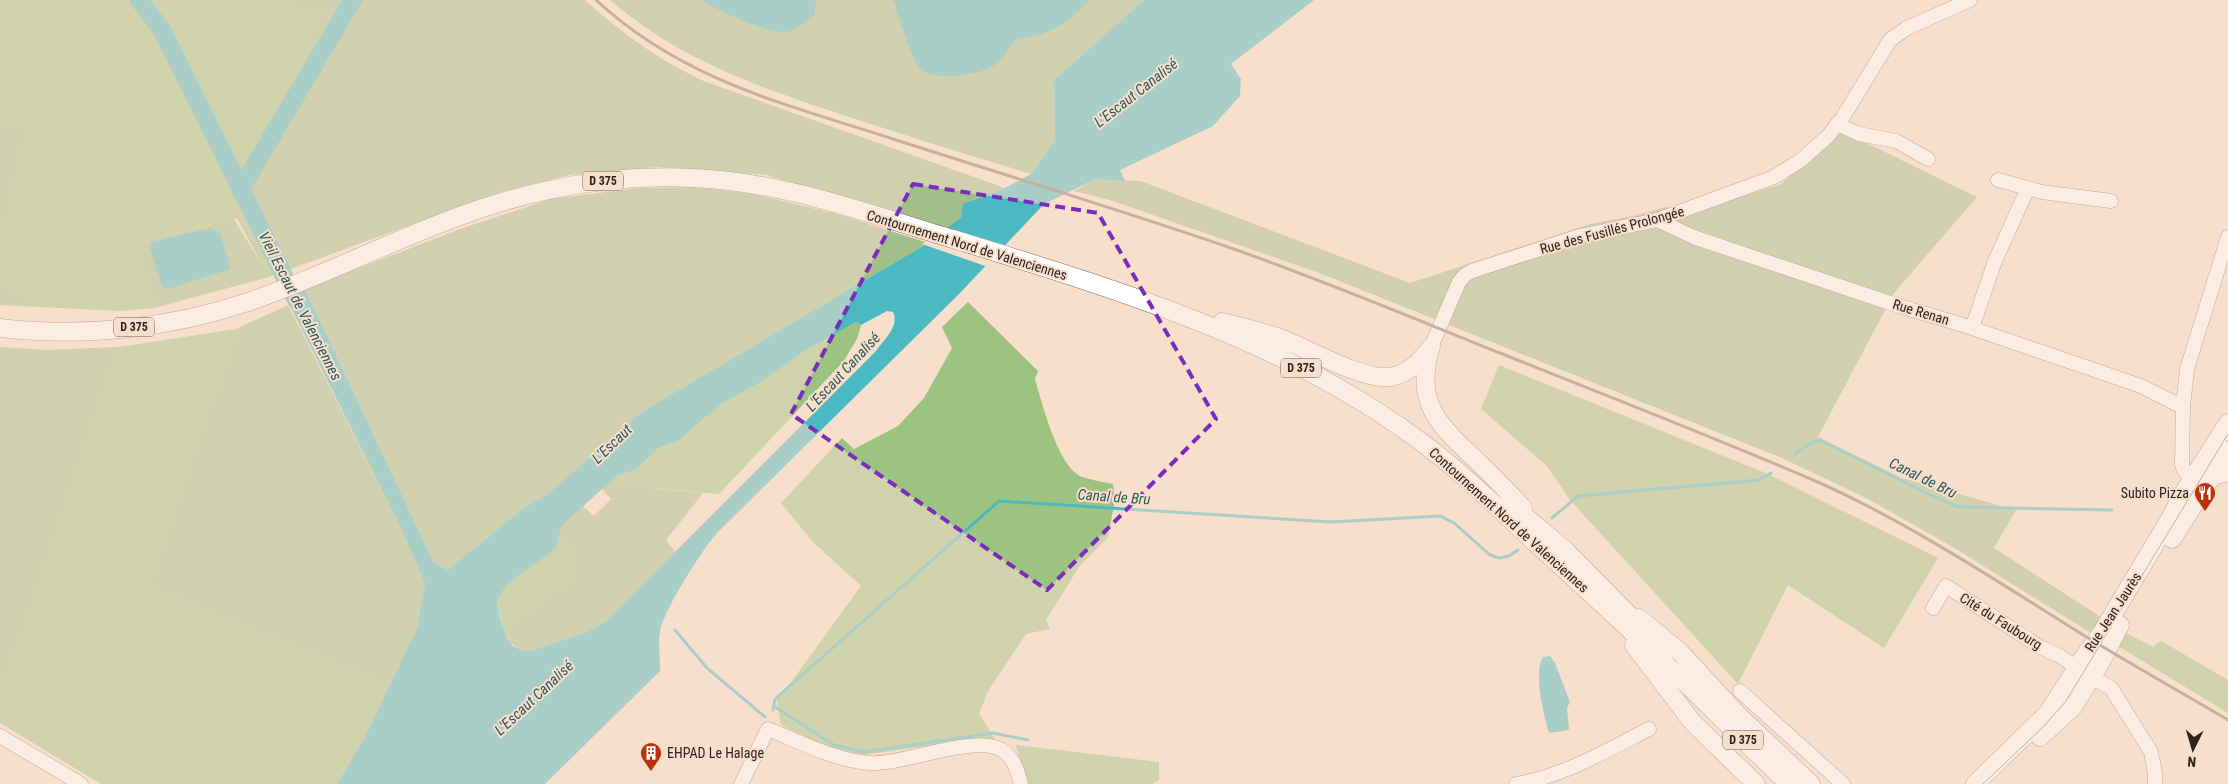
<svg xmlns="http://www.w3.org/2000/svg" width="2228" height="784" font-family="'Roboto Condensed',sans-serif">
<style>
.green{fill:#a0bf89}
.forest{fill:#9dc380}
.water{fill:#4bb9c1;fill-rule:evenodd}
.pier{fill:#f8dfcc}
.lines{fill:none;stroke-linecap:round;stroke-linejoin:round}
.stream{stroke:#4bb9c1;stroke-width:3}
.river{stroke:#4bb9c1;stroke-width:18}
.minor-casing{stroke:#816b5a;stroke-width:15}
.major-casing{stroke:#816b5a;stroke-width:19}
.minor{stroke:#fff;stroke-width:14}
.major{stroke:#fff;stroke-width:18}
.tram{stroke:#8a796d;stroke-width:1}
.rail{stroke:#8a796d;stroke-width:3}
.marked{fill:none;stroke:#7b2cbf;stroke-width:4;stroke-dasharray:10 6;stroke-linejoin:round}
.labels{text-anchor:middle;stroke-width:4;stroke-linejoin:round;paint-order:stroke}
.shield{fill:#f8dfcc;stroke:#6a5b52;stroke-width:1}
.shield-label{font-size:12px;font-weight:bold;fill:#2d231d}
.street-label{font-size:14px;fill:#2d231d;stroke:#f8dfcc}
.poi-label{font-size:14px;fill:#2d231d;stroke:#f8dfcc;text-anchor:end}
.water-label{font-size:15px;font-style:italic;fill:#2a595d;stroke:#f8dfcc}
</style>
<rect width="100%" height="100%" fill="#f8dfcc"/>
<g class="green">
<path d="M234 0H585C620 32 658 59 701 80L1005 188 980 198 963 203 961 217 941 233 767 175 658 167 569 175 500 192 269 277 154 308 134 243 234 219 262 265 237 218 290 97Z"/>
<path d="M610 0H1144L1054 80 1055 140 1031 174C962 153 893 132 825 109 745 82 675 56 610 0Z"/>
<path d="M0 122 28 123 0 251Z"/>
<path d="M1840 130 1977 197 1894 293 1818 437 1902 478 2016 510 1994 548 2101 617 2091 633 1953 547 1868 499 1782 458 1319 273 1113 201 1074 191 1096 179 1141 181 1410 283 1590 224 1633 216 1666 207 1680 216 1781 184Z"/>
<path d="M695 187 754 194 837 214 928 243 643 411 549 493 522 509 448 570 434 563 305 289 460 229 551 199 637 188Z"/>
<path d="M0 278 39 307 0 305Z"/>
<path d="M288 305 400 526 425 584 417 628 390 685 147 587 236 329Z"/>
<path d="M0 347 47 350 119 347 0 701Z"/>
<path d="M617 474 621 485 703 493 666 540 675 552 606 621 587 632 529 651C514 650 509 642 503 628L572 579 568 545 558 535 562 526 583 506 594 516 611 499 602 489Z"/>
</g>
<g class="forest">
<path d="M0 0H234L324 9 290 97 237 218 134 243 154 308 119 311 39 307 0 278V251L28 123 0 122Z"/>
<path d="M968 302 1038 371 1035 379C1042 403 1058 467 1082 477 1092 480 1103 482 1113 484L1115 500 1108 537 1079 567 1046 620 1050 629 1026 634 988 691 979 714 995 739 958 742 863 755 831 749 781 725 776 697 781 696 861 586 813 542 781 503 842 438 854 449 898 426 924 398 952 348 942 327Z"/>
<path d="M856 322 861 325 857 339 843 362 719 494 621 485 617 475 635 470 660 447 678 441 718 406 761 382 805 351Z"/>
<path d="M236 329 147 587 390 685 367 733 337 784H101L0 723V701L119 347Z"/>
<path d="M1499 365 1768 474 1938 558 1884 648 1788 585 1738 684 1570 500 1547 466 1481 409Z"/>
<path d="M558 535 568 545 572 579 503 628 497 602 506 585 555 550Z"/>
<path d="M2126 633 2153 647 2161 641 2228 680V713L2118 646Z"/>
<path d="M1016 745 1159 762V780L1152 784H1025Z"/>
</g>
<g class="water">
<path d="M701 0H816L814 16C806 21 795 31 786 32 764 33 720 11 701 0Z"/>
<path d="M893 0H1090C1063 27 1053 33 1015 40 1009 47 1001 62 993 66 976 76 936 82 920 68 911 59 898 14 893 0Z"/>
<path d="M1144 0H1314L1231 64 1241 79 1240 96 1213 126 1120 170 1125 181 1096 179 1044 204 959 294 717 533C702 550 663 611 660 632 658 644 660 659 660 671L545 784H337L367 733 417 628 425 584 400 526 286 298 305 289 434 563 448 570 522 509 549 493 643 411 928 243 961 217 963 203 980 198 1005 188 1031 174 1055 140 1054 80ZM887 311 893 312C900 326 884 339 876 351L606 621 587 632 529 651 521 650 513 646 507 638 500 618 497 602 506 585 555 550 562 526 617 475 635 470 660 447 678 441 718 406 761 382 805 351 856 322 861 325Z"/>
<path d="M211 228 220 233 231 269 171 288 162 287 150 248 152 242Z"/>
<path d="M1550 656 1555 663 1570 702 1567 708 1569 730 1549 733C1544 716 1533 673 1543 657Z"/>
</g>
<path class="pier" d="M945 227 1008 246 988 267 922 244Z"/>
<g class="lines">
<g class="stream">
<path d="M1795 454 1814 441 1820 440 1926 493 1958 507 2112 510"/>
<path d="M1552 518 1578 496 1759 480 1771 473"/>
<path d="M675 630 707 668 765 717"/>
<path d="M775 707 834 745 865 752 993 733 1028 740"/>
<path d="M773 710 775 699 999 501 1331 522 1440 516 1454 523 1490 555 1499 558 1509 556 1518 550"/>
</g>
<g class="river">
<path d="M139 0 162 30 296 300"/>
<path d="M240 190 353 0"/>
</g>
<g class="minor-casing">
<g id="minor">
<path d="M1837 124 1859 134 1896 141 1928 159"/>
<path d="M1998 180 2042 192 2111 201"/>
<path d="M1657 220 1696 238 1902 307 1963 325 2141 386 2183 407"/>
<path d="M2228 237 2187 369 2183 407 2182 465 2185 472 2200 481 2228 474"/>
<path d="M1972 328 1995 261 2028 188"/>
<path d="M1431 347 1459 282 1465 275 1472 271 1580 236 1657 220 1774 177 1801 160 1828 136 1843 117 1890 40 1907 28 1970 0"/>
<path d="M1933 608 1946 586 2040 647 2060 656 2091 677 2111 688 2151 752 2155 773V784"/>
<path d="M1740 691 1843 784"/>
<path d="M0 736 81 784"/>
<path d="M741 784 768 729C800 742 834 760 869 763 903 766 981 730 1006 753 1015 761 1018 773 1021 784"/>
<path d="M1516 784C1564 776 1606 751 1649 729"/>
</g>
</g>
<g class="major-casing">
<g id="major">
<path d="M1222 322C1244 327 1264 332 1285 340 1310 350 1363 380 1389 377 1407 375 1421 361 1431 347"/>
<path d="M0 328C82 338 170 328 248 302 350 267 443 212 549 190 608 177 670 174 729 181 806 190 879 217 953 239 1112 288 1277 337 1413 436 1459 469 1500 510 1542 549 1576 580 1611 612 1645 644 1694 690 1740 738 1789 784"/>
<path d="M1430 350C1414 404 1441 427 1477 461 1493 476 1508 492 1523 508"/>
<path d="M1509 503 1564 549 1645 631"/>
<path d="M2172 539 2228 451"/>
<path d="M1639 618 1680 652 1741 718 1811 784"/>
<path d="M1634 645 1693 723 1756 784"/>
<path d="M2040 737 2073 707 2101 662 2120 625"/>
<path d="M1975 784 2047 714 2088 651 2101 634 2170 519 2182 495 2228 423"/>
</g>
</g>
<use href="#minor" class="minor"/>
<use href="#major" class="major"/>
<path class="tram" d="M1983 784 2043 727 2066 701 2228 434"/>
<path class="rail" d="M596 0C682 80 785 104 893 139 1005 175 1117 209 1228 247 1320 279 1410 317 1500 353 1607 396 1714 437 1820 483 1913 525 1998 582 2085 636 2132 665 2181 692 2228 720"/>
</g>
<path d="M0 0H2228V784H0ZM913 184 1098 213 1216 419 1047 590 791 414Z" fill="#f8dfcc" fill-opacity=".55" fill-rule="evenodd"/>
<path class="marked" d="M913 184 1098 213 1216 419 1047 590 791 414Z"/>
<defs>
<g id="restaurant-pin" transform="scale(1.125)"><path d="M0 17L-7.5 6A9.5 9.5 0 1 1 7.5 6Z" fill="#bc320a" stroke="#f8dfcc"/><path d="M-5-6h1v4h1v-4h1v4h1v-4h1v5L-1.5 .5V6h-2V.5L-5-1ZM5-6V6H3V1.5H1.5Q1.5-4 5-6Z" fill="#fff"/></g>
<g id="building-pin" transform="scale(1.125)"><path d="M0 17L-7.5 6A9.5 9.5 0 1 1 7.5 6Z" fill="#bc320a" stroke="#f8dfcc"/><path d="M-4-6H4V6H1V3H-1V6H-4ZM-2.5-4.3h1.7v1.8h-1.7ZM.8-4.3h1.7v1.8H.8ZM-2.5-1h1.7V.8h-1.7ZM.8-1h1.7V.8H.8Z" fill="#fff"/></g>
</defs>
<g fill-rule="evenodd">
<use href="#restaurant-pin" x="2205" y="493"/>
<use href="#building-pin" x="651" y="753"/>
</g>
<g class="labels">
<g class="shield">
<rect x="583" y="171.5" width="40" height="19" rx="4"/>
<rect x="114" y="317.5" width="40" height="19" rx="4"/>
<rect x="1281" y="358.5" width="40" height="19" rx="4"/>
<rect x="1723" y="730.5" width="40" height="19" rx="4"/>
</g>
<g class="shield-label">
<text x="603" y="185">D 375</text>
<text x="134" y="331">D 375</text>
<text x="1301" y="372">D 375</text>
<text x="1743" y="744">D 375</text>
</g>
<g class="street-label">
<text transform="translate(1612 230) rotate(-15)" y="5">Rue des Fusillés Prolongée</text>
<text transform="translate(967 245) rotate(17)" y="5">Contournement Nord de Valenciennes</text>
<text transform="translate(1921 312) rotate(17)" y="5">Rue Renan</text>
<text transform="translate(1509 520) rotate(42)" y="5">Contournement Nord de Valenciennes</text>
<text transform="translate(2113 612) rotate(-57)" y="5">Rue Jean Jaurès</text>
<text transform="translate(2001 621) rotate(32)" y="5">Cité du Faubourg</text>
</g>
<g class="poi-label">
<text x="2189" y="498">Subito Pizza</text>
<text x="667" y="758" text-anchor="start">EHPAD Le Halage</text>
</g>
<g class="water-label">
<text transform="translate(1136 93) rotate(-38)" y="5">L'Escaut Canalisé</text>
<text transform="translate(300 306) rotate(63)" y="5">Vieil Escaut de Valenciennes</text>
<text transform="translate(843 372) rotate(-47)" y="5">L'Escaut Canalisé</text>
<text transform="translate(612 444) rotate(-44)" y="5">L'Escaut</text>
<text transform="translate(1923 478) rotate(26)" y="5">Canal de Bru</text>
<text transform="translate(1114 497) rotate(4)" y="5">Canal de Bru</text>
<text transform="translate(534 698) rotate(-43)" y="5">L'Escaut Canalisé</text>
</g>
</g>
<g transform="translate(2193 749) rotate(185)" stroke="#f8dfcc" stroke-width="4" paint-order="stroke">
<path d="M0-4L9 19L0 12L-9 19Z" fill="#2d231d"/>
<text y="-8" font-size="14" font-weight="bold" text-anchor="middle" fill="#2d231d">N</text>
</g>
</svg>
